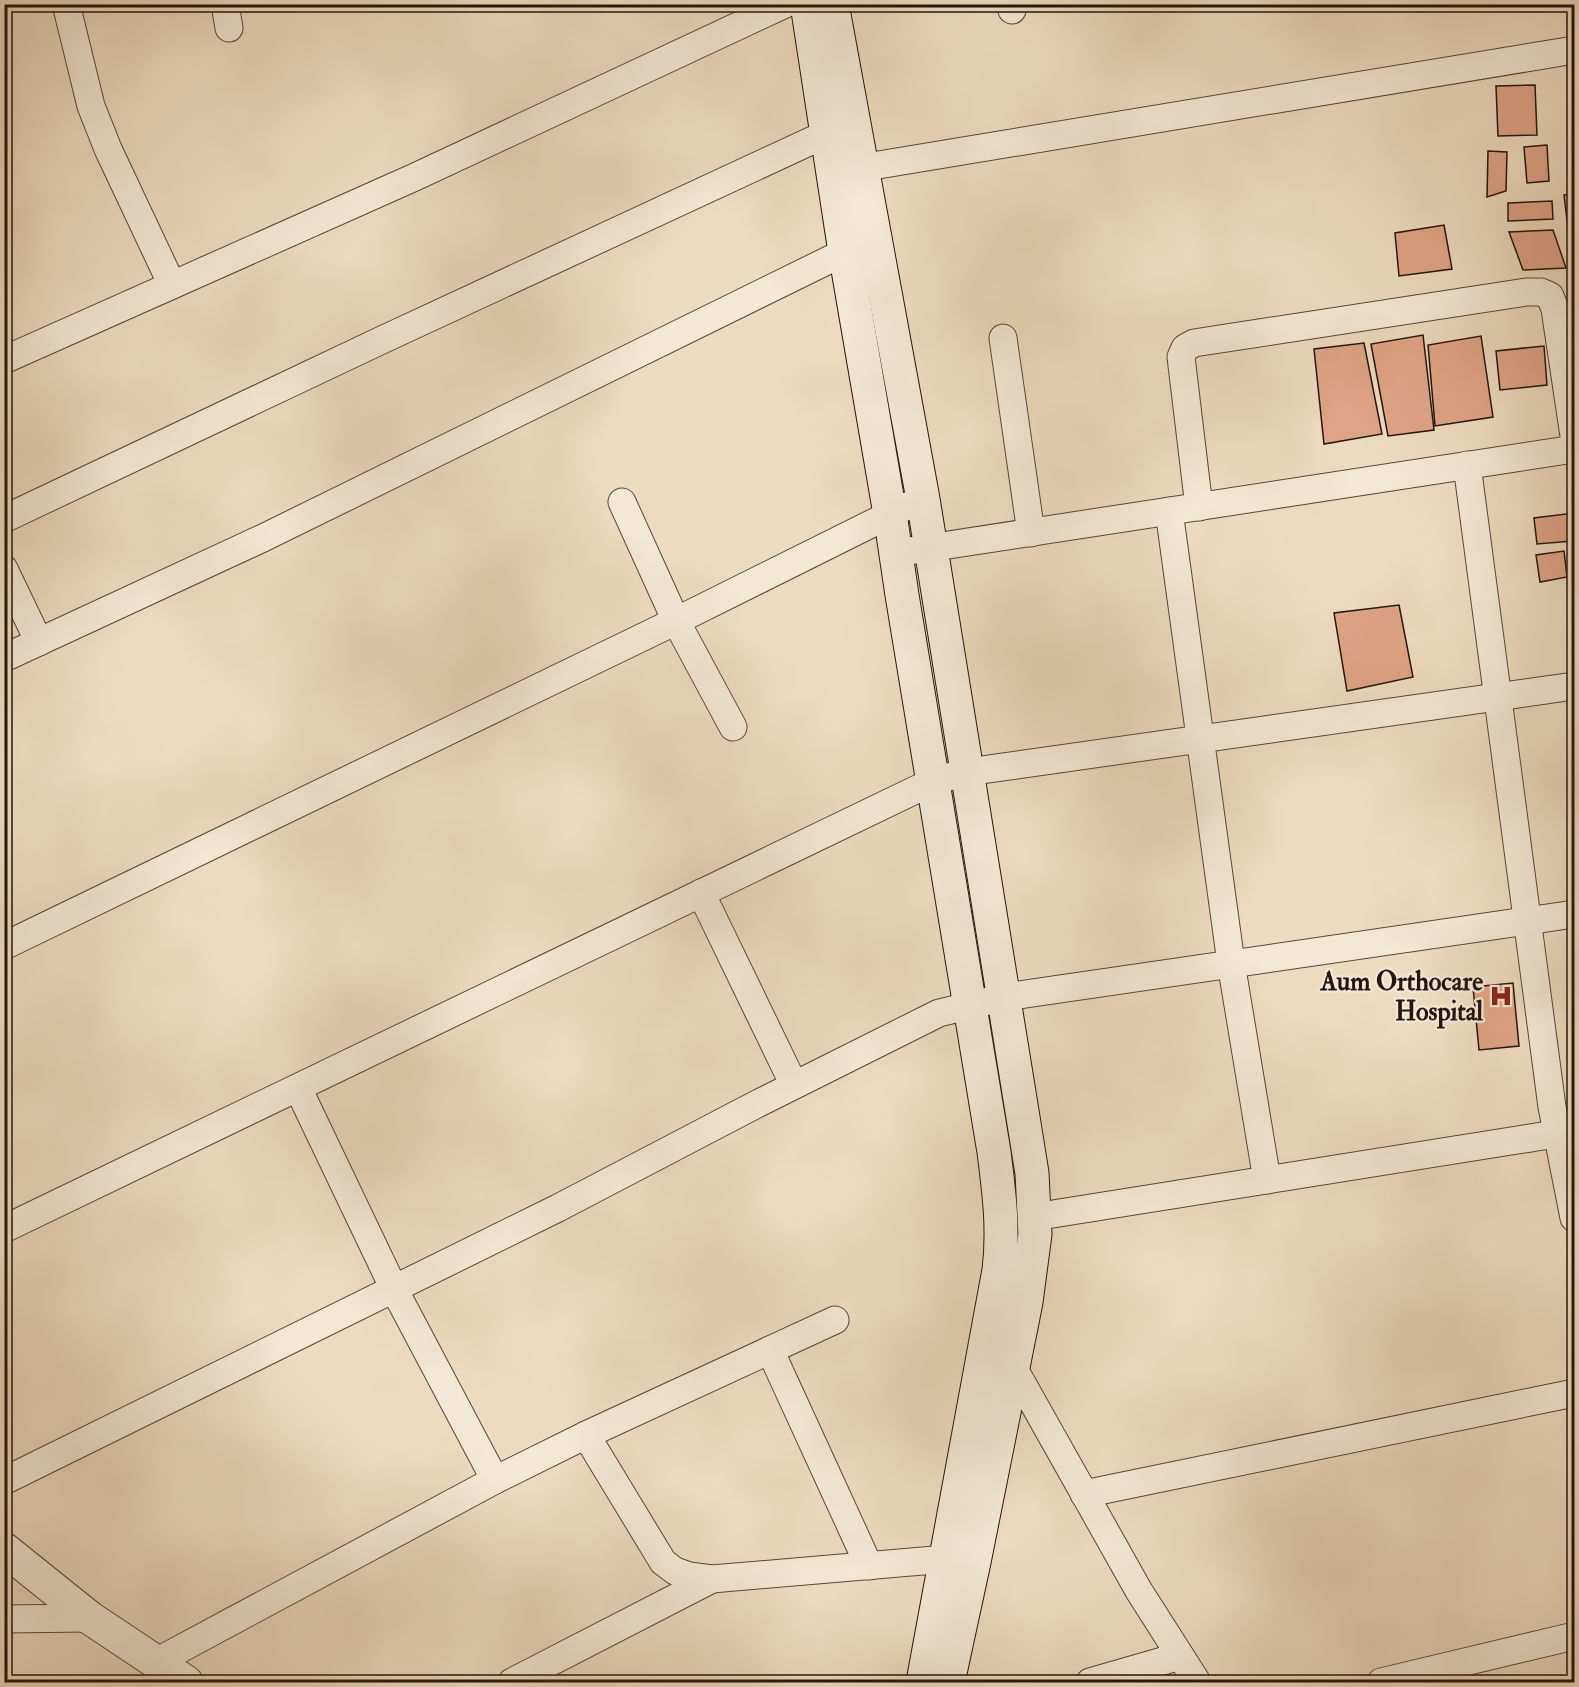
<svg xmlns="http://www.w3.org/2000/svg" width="1579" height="1687" font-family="'IM FELL Double Pica',serif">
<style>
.building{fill:#dfa485;stroke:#24150d;stroke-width:1.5}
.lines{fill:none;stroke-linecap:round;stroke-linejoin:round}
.minor-casing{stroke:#56463a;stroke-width:29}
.tertiary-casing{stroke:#56463a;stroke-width:35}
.secondary-casing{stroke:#24150d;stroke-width:35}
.minor{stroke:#f3e8d5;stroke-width:27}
.tertiary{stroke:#f3e8d5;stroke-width:33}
.secondary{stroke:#f3e8d5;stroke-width:33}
.labels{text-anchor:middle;stroke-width:4.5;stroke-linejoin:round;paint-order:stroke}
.poi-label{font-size:26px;font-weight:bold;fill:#24150d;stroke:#f3e8d5;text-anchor:end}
</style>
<rect width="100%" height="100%" fill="#eddbbf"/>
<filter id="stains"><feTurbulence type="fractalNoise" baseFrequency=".00333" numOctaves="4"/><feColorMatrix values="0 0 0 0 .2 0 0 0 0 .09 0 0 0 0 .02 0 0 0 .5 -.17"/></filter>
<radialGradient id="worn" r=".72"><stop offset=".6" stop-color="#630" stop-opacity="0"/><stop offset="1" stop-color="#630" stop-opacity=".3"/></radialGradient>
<g class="building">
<path d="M1535 85 1537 135 1498 136 1496 86Z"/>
<path d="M1547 145 1549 181 1527 183 1524 147Z"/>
<path d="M1488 151 1507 152 1506 191 1487 197Z"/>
<path d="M1574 193V246H1570L1564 195Z"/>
<path d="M1552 201 1553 219 1508 221V203Z"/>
<path d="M1444 225 1452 269 1399 276 1395 233Z"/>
<path d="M1553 230 1566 268 1523 270 1509 232Z"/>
<path d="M1423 335 1434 430 1388 436 1371 344Z"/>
<path d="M1481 336 1493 417 1435 426 1428 345Z"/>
<path d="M1364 343 1382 434 1324 444 1314 349Z"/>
<path d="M1544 346 1547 385 1500 390 1496 351Z"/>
<path d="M1574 513V551L1573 541 1537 544 1534 518Z"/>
<path d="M1564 551 1567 577 1540 582 1536 555Z"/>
<path d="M1399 605 1413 677 1347 691 1334 613Z"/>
<path d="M1513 983 1519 1046 1479 1050 1473 987Z"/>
</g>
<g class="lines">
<g class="minor-casing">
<g id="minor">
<path d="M66 4 91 106 108 149 172 285"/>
<path d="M225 4 229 28"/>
<path d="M1011 4 1012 10"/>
<path d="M842 171 1574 50"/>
<path d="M1003 338 1031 533"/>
<path d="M4 360 415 177 785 4"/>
<path d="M1467 465 1552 1107 1574 1218"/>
<path d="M622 502 676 621 733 727"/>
<path d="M1199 507 1181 357 1185 348 1194 343 1526 292H1541L1550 296 1555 309 1574 436"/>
<path d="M1169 511 1231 963 1267 1180"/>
<path d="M4 519 384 339 826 134"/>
<path d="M896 553 1574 449"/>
<path d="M4 569 39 642"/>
<path d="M4 658 263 538 845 252"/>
<path d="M701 893 794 1085"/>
<path d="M4 946 676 621 907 506"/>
<path d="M298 1088 394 1289 495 1480"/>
<path d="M1034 1217 1574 1131"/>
<path d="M4 1229 934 781 967 772 1574 686"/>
<path d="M770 1350 869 1566"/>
<path d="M1013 1367 1139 1591 1197 1682"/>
<path d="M586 1435 663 1562 675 1571 689 1576 712 1579 946 1559"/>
<path d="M4 1481 558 1208 755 1105 939 1013 1005 997 1574 914"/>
<path d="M1084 1494 1574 1393"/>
<path d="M4 1619 90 1618"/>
<path d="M156 1662 495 1480 586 1435 835 1320"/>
<path d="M512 1682 712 1579"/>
<path d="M1090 1682 1180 1656"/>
<path d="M1381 1682 1574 1636"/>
</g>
</g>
<g class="tertiary-casing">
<path id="tertiary" d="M4 1549 90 1618 186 1682"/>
</g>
<g class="secondary-casing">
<g id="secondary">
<path d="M807 4 845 252 890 514 902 595 994 1152C999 1192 1004 1229 999 1270L923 1682"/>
<path d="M832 4 923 499 1032 1173 1035 1234 1026 1302 974 1562 948 1682"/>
</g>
</g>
<use href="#minor" class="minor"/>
<use href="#tertiary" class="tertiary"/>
<use href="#secondary" class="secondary"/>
</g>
<defs>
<g id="hospital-bare" transform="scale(1.8)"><path d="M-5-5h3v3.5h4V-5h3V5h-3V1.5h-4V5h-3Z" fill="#8f2418" stroke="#f3e8d5" stroke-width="2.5" paint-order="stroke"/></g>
</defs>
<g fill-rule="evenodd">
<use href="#hospital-bare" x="1501" y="996"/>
</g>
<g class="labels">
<g class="poi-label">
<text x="1483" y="990">Aum Orthocare<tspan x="1483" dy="30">Hospital</tspan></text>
</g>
</g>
<rect width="1579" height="1687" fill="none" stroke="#eddbbf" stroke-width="24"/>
<rect x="6" y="6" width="1567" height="1675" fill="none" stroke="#24150d" stroke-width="3"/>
<rect x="12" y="12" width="1555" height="1663" fill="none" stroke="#24150d" stroke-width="1.5"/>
<rect width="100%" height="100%" filter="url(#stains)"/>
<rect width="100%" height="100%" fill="url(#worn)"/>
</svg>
